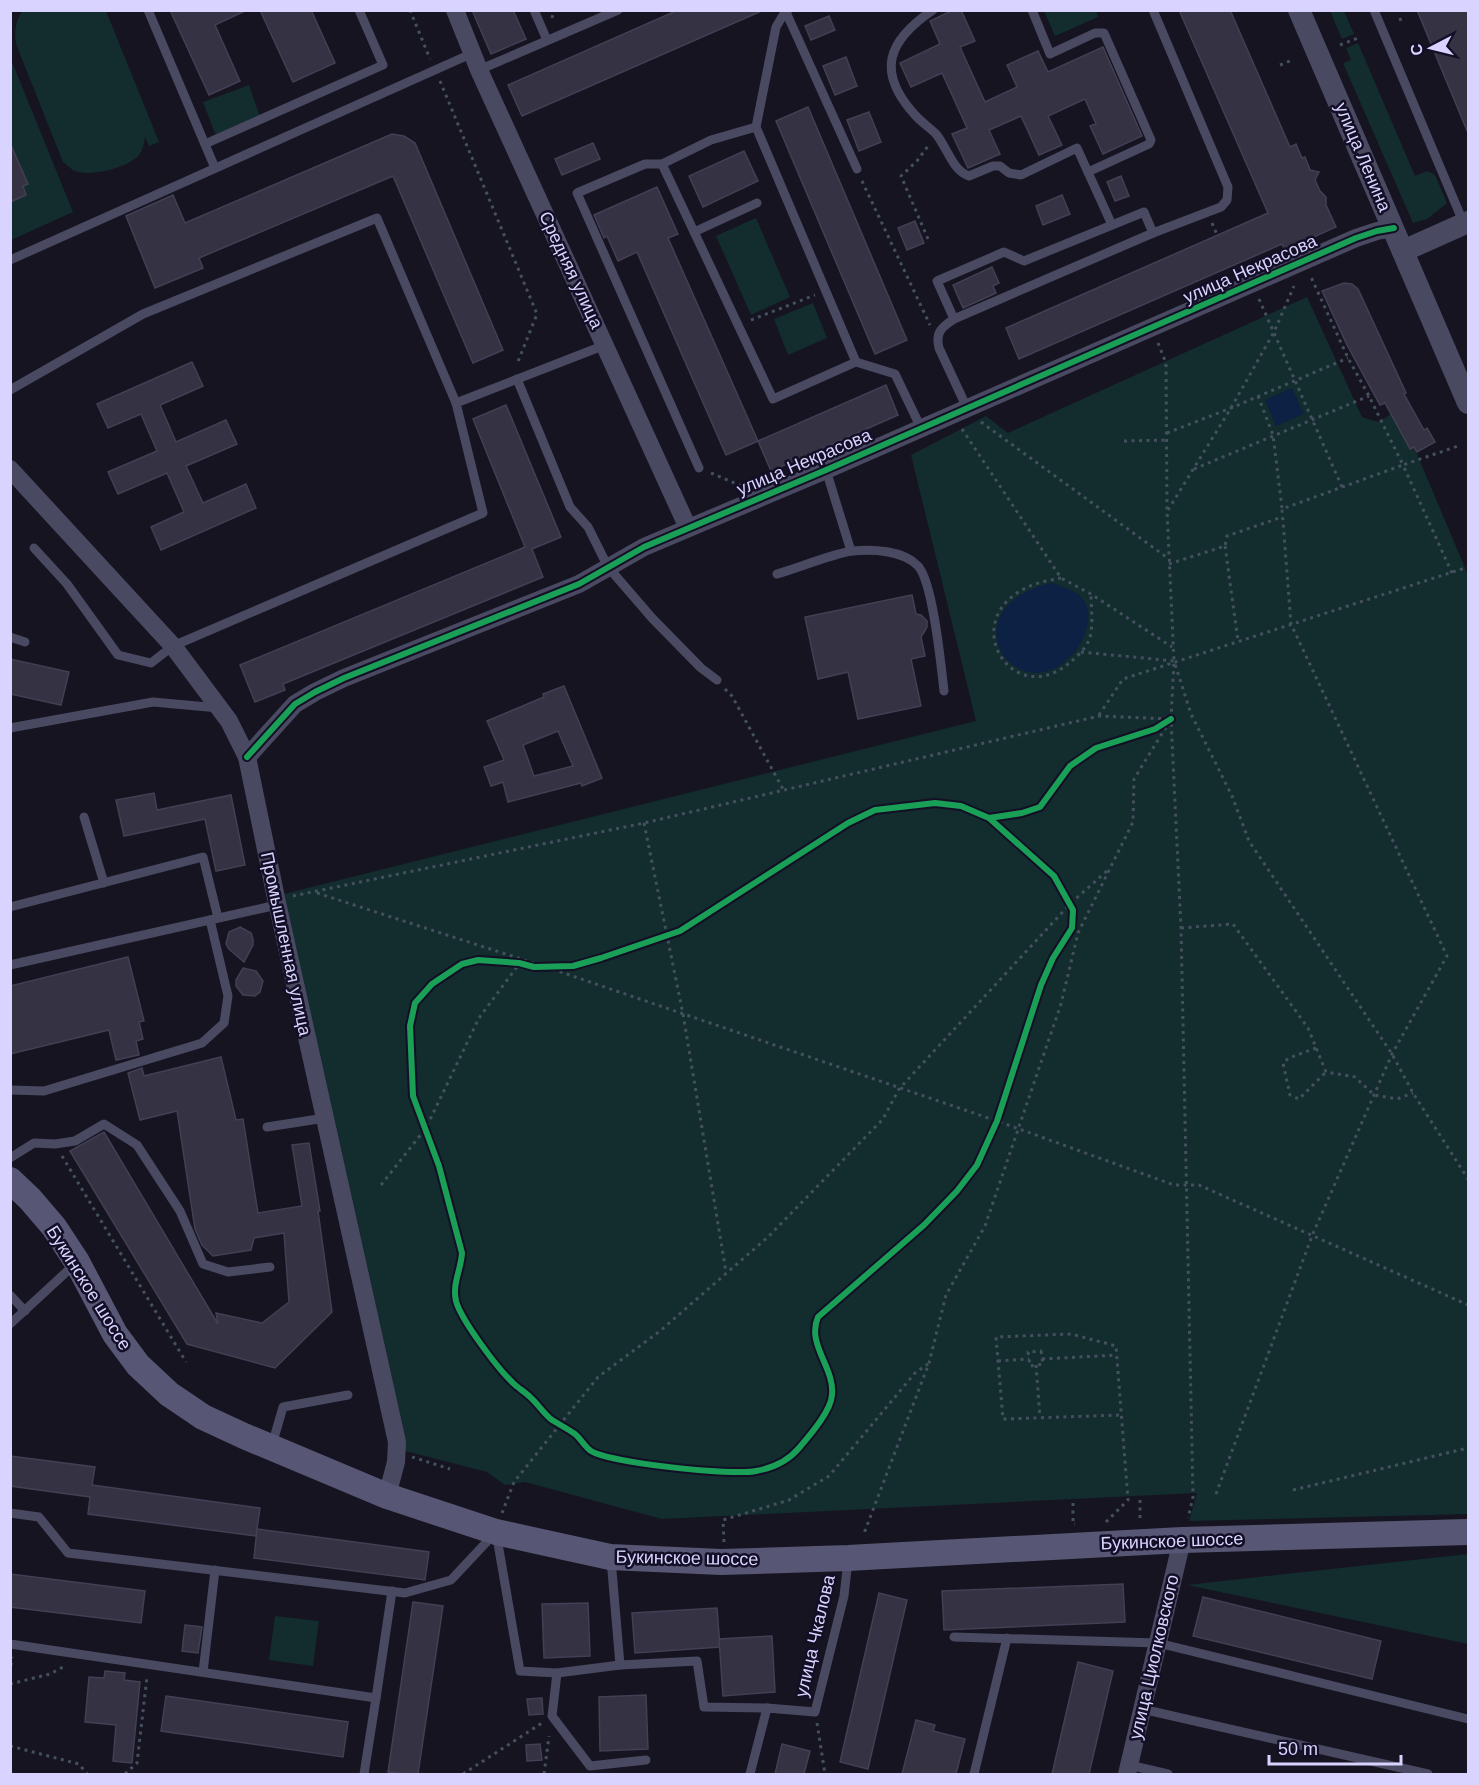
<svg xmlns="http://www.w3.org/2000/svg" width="1479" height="1785" font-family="Arial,sans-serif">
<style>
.green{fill:#132c2d}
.water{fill:#0d2144}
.building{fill:#343243;stroke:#433f54;stroke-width:1.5;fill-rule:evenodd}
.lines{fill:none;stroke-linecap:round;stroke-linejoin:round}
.path{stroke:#44505f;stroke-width:3;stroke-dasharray:3 4.5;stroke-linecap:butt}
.service{stroke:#4a4962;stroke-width:9}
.minor{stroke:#4a4962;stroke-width:18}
.tertiary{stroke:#4a4962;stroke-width:22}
.secondary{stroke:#575674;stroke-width:26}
.cycleway-casing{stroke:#130f26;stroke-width:10}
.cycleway{stroke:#1a9f57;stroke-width:6}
.labels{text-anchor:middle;stroke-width:5;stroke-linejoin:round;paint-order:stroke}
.street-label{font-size:18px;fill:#d9d4ff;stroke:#130f26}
</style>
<rect width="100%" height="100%" fill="#161421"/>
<g class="green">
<path d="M23 11H106L159 142 149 146 145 137C144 144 143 150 139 155 127 168 91 177 75 171 71 169 67 165 63 162L16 44C14 32 15 20 23 11Z"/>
<path d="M1044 11H1096L1098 17 1055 36Z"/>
<path d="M1330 11H1344L1354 34 1342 39Z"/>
<path d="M1358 43 1415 176 1427 171 1435 175 1447 203 1427 219 1413 223 1343 63 1351 60 1346 48Z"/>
<path d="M10 57 73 212 11 240H10Z"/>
<path d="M249 85 261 120 216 136 203 102Z"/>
<path d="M756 218 790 297 751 315 716 236Z"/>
<path d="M1307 297 1362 417 1378 422 1391 414 1409 449 1414 447 1468 575V1514L1189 1521 1197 1493 662 1519 525 1482 505 1485 487 1472 405 1451 284 894 976 721 911 455 986 416 1008 433Z"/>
<path d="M813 303 827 338 788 355 774 319Z"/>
<path d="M1468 1554V1644L1187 1585Z"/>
<path d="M275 1616 319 1621 313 1666 269 1660Z"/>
</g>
<g class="water">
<path d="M1292 388 1304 414 1276 426 1265 400Z"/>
<path d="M1053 583C1062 587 1075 590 1082 598 1109 630 1046 708 1003 655 1000 651 998 644 997 638 991 607 1027 587 1053 583Z"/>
</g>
<g class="building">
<path d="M170 10H247L215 25 240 81 209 95Z"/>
<path d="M260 10H311L335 63 293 82Z"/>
<path d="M472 10H513L526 39 491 54Z"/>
<path d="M678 10H764L522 116 508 85Z"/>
<path d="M953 10H961L975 41 960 47 985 102 1017 87 1007 65 1038 51 1048 72 1103 47 1142 136 1103 154 1090 126 1096 124 1085 99 1048 116 1062 145 1039 155 1021 116 989 130 1000 154 968 168 952 134 967 128 942 73 911 87 900 63 940 44 930 21Z"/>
<path d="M1179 10H1230L1290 147 1296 144 1302 158 1305 157 1310 170 1319 172 1315 180 1320 191 1326 197V205L1336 227 1285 250 1282 244 1019 359 1006 328 1268 213Z"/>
<path d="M1417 10H1468V133Z"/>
<path d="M829 16 835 30 811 40 805 26Z"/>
<path d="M846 57 857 86 835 95 823 66Z"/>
<path d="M808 107 907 340 875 354 776 121Z"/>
<path d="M869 112 881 142 859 151 847 120Z"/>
<path d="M392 134 404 136 415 143 503 350 473 363 393 176 199 258 203 268 155 288 126 216 173 195 185 223Z"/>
<path d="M10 143 28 184 23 186 26 195 10 202Z"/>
<path d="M593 143 600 159 562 175 555 159Z"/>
<path d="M744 151 758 181 703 207 689 176Z"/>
<path d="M1121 176 1129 196 1115 201 1107 182Z"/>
<path d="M657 187 678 234 668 238 758 441 726 455 637 252 618 261 607 236 604 238 594 215Z"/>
<path d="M1062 195 1070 214 1043 225 1036 206Z"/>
<path d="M915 221 924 243 907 250 898 228Z"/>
<path d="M992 267 999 283 993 286 996 293 963 308 953 285Z"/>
<path d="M1344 283 1352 284 1358 289 1406 393 1404 394 1424 430 1427 428 1435 442 1417 452 1414 447 1410 449 1385 403 1380 405 1347 345 1322 291Z"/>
<path d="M192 362 203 386 160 405 176 442 226 420 237 444 186 466 203 503 246 484 256 508 161 550 151 527 184 512 167 473 118 494 108 472 157 451 141 414 108 428 97 404Z"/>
<path d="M886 385 898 415 771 471 758 441Z"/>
<path d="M506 405 561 537 532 549 543 577 283 684 285 690 255 702 240 665 525 547 473 419Z"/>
<path d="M912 595 916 614 921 615 927 621V627L921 637 925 656 911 659 921 706 858 719 848 672 818 679 805 617Z"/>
<path d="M10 659 69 672 61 705 10 694Z"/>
<path d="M564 686 602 778 582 786 581 783 508 802 503 782 491 786 484 767 504 760 487 721 544 697 543 694ZM558 731 573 766 534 776 523 745Z"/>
<path d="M154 793 157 810 231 795 245 865 216 871 205 819 124 836 116 800Z"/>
<path d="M240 927 251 933 253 939V945L244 962 229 949 226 944 229 932Z"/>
<path d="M128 957 144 1021 139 1022 143 1039 136 1041 139 1055 116 1060 109 1030 10 1054V986Z"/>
<path d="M243 968 256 971 263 981 260 992 255 996 243 995 236 986V980Z"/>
<path d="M221 1057 236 1120 243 1119 258 1213 302 1206 292 1145 309 1143 320 1211H318L332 1312 275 1368 187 1344 70 1151 104 1132 218 1324 216 1313 262 1323 289 1302 284 1233 254 1238 251 1250 213 1256 202 1245 195 1229 177 1111 140 1120 128 1073 142 1068 144 1076Z"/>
<path d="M10 1456 95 1467 92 1485 260 1508 256 1536 88 1514 90 1497 10 1486Z"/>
<path d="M257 1529 429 1552 425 1580 254 1558Z"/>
<path d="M10 1574 145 1591 141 1623 10 1607Z"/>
<path d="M1123 1584 1125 1622 944 1630 942 1591Z"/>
<path d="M879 1593 907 1600 868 1769 840 1762Z"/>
<path d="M1203 1597 1381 1641 1372 1679 1193 1636Z"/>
<path d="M413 1602 443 1606 418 1774H405L388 1772Z"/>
<path d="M588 1603 590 1656 544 1658 542 1604Z"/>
<path d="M717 1608 720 1647 635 1653 632 1613Z"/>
<path d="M185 1625 202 1627 198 1653 182 1651Z"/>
<path d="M772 1636 775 1692 723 1696 719 1639Z"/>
<path d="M1078 1662 1113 1671 1089 1774H1052Z"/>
<path d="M105 1671 125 1673 124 1680 140 1682 132 1763 113 1761 116 1725 85 1722 89 1677 104 1678Z"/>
<path d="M646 1695 648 1749 600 1751 599 1697Z"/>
<path d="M166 1696 348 1722 343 1757 161 1731Z"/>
<path d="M542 1698 543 1714 529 1715 527 1699Z"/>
<path d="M916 1720 935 1725 933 1731 965 1739 956 1774H902Z"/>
<path d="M540 1744 542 1760 527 1761 526 1745Z"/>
<path d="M782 1744 810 1751 804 1774H775Z"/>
</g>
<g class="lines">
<g class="path">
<path d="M410 10 430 59"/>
<path d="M552 18 554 10"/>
<path d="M1399 20 1406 17"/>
<path d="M1340 45 1358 38"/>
<path d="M1280 65 1290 61"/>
<path d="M440 81 537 314 517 364"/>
<path d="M862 181 930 325"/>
<path d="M1212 223 1218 237"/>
<path d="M928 239 901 176 917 161 928 146"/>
<path d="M1259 299 1342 487"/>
<path d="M751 320 815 295"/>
<path d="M1158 343 1166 363 1167 511 1174 661 1171 719 1181 928 1193 1497 1188 1518"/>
<path d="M1258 396 1273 435 1282 508"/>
<path d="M981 422 1169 559"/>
<path d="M962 429 1061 578 1091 594 1172 647"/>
<path d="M1167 433 1231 408 1348 358"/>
<path d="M1124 441 1167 440"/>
<path d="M1194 469 1369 396"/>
<path d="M711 473 744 487"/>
<path d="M1168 510 1231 408 1274 332 1294 286"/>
<path d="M1225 546 1238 641"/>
<path d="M1169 564 1225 546 1227 536 1282 517"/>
<path d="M1452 573 1403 465 1461 445"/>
<path d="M1061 578C1051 580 1039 582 1030 586 955 618 1011 710 1068 664 1075 658 1085 650 1089 640 1094 626 1091 608 1091 594"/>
<path d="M1081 652 1174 661 1191 714 1232 796 1249 841 1392 1054 1413 1093 1468 1179"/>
<path d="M725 689 732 696 784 791"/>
<path d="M1099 715 1123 679 1468 567"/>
<path d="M644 823 683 1014 726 1272"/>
<path d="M317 893 549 968 997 1121 1174 1185H1199L1468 1305"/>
<path d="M293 896 644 823 1099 716 1171 719 1134 779 1133 822 1078 933 1061 1004 985 1226 946 1295 929 1363 863 1536"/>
<path d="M1181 928 1233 924 1308 1028 1326 1072 1355 1077 1374 1095 1397 1099 1413 1093"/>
<path d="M1316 1048 1289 1058 1283 1063 1290 1095 1299 1099 1326 1072"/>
<path d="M62 1156 186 1362"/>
<path d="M381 1185 426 1128 479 1018 522 960"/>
<path d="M1041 1351 1043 1364 1030 1366 1028 1352Z"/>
<path d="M1042 1359 1117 1355"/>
<path d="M998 1361 1029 1359"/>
<path d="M1036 1365 1040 1417"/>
<path d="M412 1457 450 1469"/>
<path d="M1293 1490 1468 1448"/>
<path d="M1216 1494 1312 1236 1392 1054 1447 956 1291 624 1282 509 1403 465 1369 396 1348 358 1311 277"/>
<path d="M1140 1500V1522"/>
<path d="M1073 1503V1524H1075"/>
<path d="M502 1513 514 1482 598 1377 660 1331 768 1237 883 1119 899 1089 1070 904 1108 870"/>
<path d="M1106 1522 1128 1500 1116 1346 1071 1334 996 1337 1003 1419 1122 1415"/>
<path d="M724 1542 723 1520 789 1500 829 1476 915 1373 928 1364"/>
<path d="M10 1673 12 1657"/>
<path d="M10 1684 50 1674 65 1666"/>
<path d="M817 1723 825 1774"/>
<path d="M10 1746 79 1764 87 1774"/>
<path d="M125 1774 137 1763 147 1677"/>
<path d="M463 1774 542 1723"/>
<path d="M544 1774 549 1736"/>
</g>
<g class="service">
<path d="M148 10 215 168"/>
<path d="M534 10 547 40"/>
<path d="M785 10 857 169"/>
<path d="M788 10 785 12 776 27 756 127 856 362"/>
<path d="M933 10C887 41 876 72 915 115 921 122 929 127 936 134 947 147 952 170 969 176L993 166H1000L1009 173 1021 175 1077 148 1112 225"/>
<path d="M1032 10 1050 54 1095 33H1104L1151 140 1149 144 1088 172"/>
<path d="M1374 10 1464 224"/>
<path d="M479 70 618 10"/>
<path d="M205 144 383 65 359 10"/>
<path d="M662 164 711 140 756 127"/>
<path d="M694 232 757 203"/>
<path d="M10 260 473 53"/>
<path d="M954 319 937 281 1004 252 1024 261 1144 212 1153 233"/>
<path d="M517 379 570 507 588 527 608 567 652 618 701 668 717 680"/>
<path d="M10 390 143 314 377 218 456 403 483 513 173 646 151 663 118 655 67 584 34 548"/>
<path d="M456 403 605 345"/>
<path d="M967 408 939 348C935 332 942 327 954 319L1153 233 1221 207 1227 200 1228 187 1153 10"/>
<path d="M699 468 577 193 645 164H662L773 399 856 362 895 374 921 428"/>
<path d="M826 470 851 551"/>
<path d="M777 574C798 568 832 554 852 551 872 549 903 550 918 566 933 582 941 665 944 691"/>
<path d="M10 637 25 642"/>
<path d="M10 728 153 702 219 708"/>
<path d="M84 817 104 883"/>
<path d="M10 907 203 857 218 918"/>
<path d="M10 965 277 905"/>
<path d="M10 1090 44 1091 202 1043 224 1023 228 996 210 920"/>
<path d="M267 1127 325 1118"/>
<path d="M10 1158 34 1143 55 1144 75 1141 104 1124 137 1145 180 1211 203 1264 228 1272 270 1267"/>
<path d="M10 1295 25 1311"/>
<path d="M10 1324 75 1264"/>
<path d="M272 1445 283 1407 348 1395"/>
<path d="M10 1513 39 1517 68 1553 405 1593 451 1580 496 1532 520 1671 557 1673 620 1665"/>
<path d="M611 1559 620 1665 697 1661 704 1707 767 1708"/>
<path d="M954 1637 1158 1643 1468 1719"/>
<path d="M10 1644 376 1698 364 1774"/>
<path d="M203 1672 215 1570"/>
<path d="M557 1673 552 1716 590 1766 646 1760"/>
<path d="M376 1698 392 1591"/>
<path d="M1142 1709 1428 1774"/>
<path d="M1129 1765 1168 1774"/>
<path d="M750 1774 767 1708 815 1712 844 1596 848 1560"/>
<path d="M974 1774 1007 1638"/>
</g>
<g class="minor">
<path d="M455 10 479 70 688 528"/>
<path d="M10 469 173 646 229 721 247 757 276 898 397 1442 396 1462 387 1496"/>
<path d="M247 757 295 704 315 692 344 678 579 584 644 547 826 470 1356 238 1377 231 1394 228"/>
<path d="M1127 1774 1182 1540"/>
</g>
<g class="tertiary">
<path d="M1299 10 1468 403"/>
<path d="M1403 251 1468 222"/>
</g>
<path class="secondary" d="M10 1180 30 1199 54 1227 77 1262 115 1334 138 1365 169 1394 203 1417 244 1436 387 1496 496 1532 610 1557 721 1562 848 1558 1182 1540 1468 1532"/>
<g class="cycleway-casing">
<g id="cycleway">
<path d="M247 757 295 704 315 692 344 678 579 584 644 547 826 470 1356 238 1377 231 1394 228"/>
<path d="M989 818 1054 876 1073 910 1072 928 1053 958 1041 985 997 1121 977 1165 957 1191 924 1225 818 1317C806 1344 835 1368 832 1395 831 1411 810 1435 799 1448 788 1461 773 1468 756 1471 733 1476 610 1463 591 1451 585 1447 581 1439 575 1434 568 1429 560 1425 552 1420 544 1414 538 1404 530 1397 525 1392 518 1388 513 1383 498 1369 461 1320 456 1301 452 1284 461 1270 462 1253L439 1166 413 1096 410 1026 415 1003 432 984 462 964 478 960 519 963 534 967 573 966 601 958 680 931 848 823 875 810 935 803 961 806 989 818 1022 813 1040 807 1070 766 1096 748 1155 729 1171 719"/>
</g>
</g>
<use href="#cycleway" class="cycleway"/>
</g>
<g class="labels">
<g class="street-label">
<text transform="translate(1363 157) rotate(67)" y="6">улица Ленина</text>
<text transform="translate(1250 269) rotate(-24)" y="6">улица Некрасова</text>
<text transform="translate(571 270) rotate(65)" y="6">Средняя улица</text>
<text transform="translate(804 462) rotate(-23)" y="6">улица Некрасова</text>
<text transform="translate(286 944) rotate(78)" y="6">Промышленная улица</text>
<text transform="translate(89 1288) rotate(58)" y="6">Букинское шоссе</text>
<text transform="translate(1172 1541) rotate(-2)" y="6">Букинское шоссе</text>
<text transform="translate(687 1558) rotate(1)" y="6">Букинское шоссе</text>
<text transform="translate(815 1636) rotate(-77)" y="6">улица Чкалова</text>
<text transform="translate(1154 1657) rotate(-77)" y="6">улица Циолковского</text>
</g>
</g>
<rect width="1479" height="1785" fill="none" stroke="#d9d4ff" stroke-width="24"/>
<g transform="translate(1431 48) rotate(263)" stroke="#130f26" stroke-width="4.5" paint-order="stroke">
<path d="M0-4.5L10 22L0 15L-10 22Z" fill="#d9d4ff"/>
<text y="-9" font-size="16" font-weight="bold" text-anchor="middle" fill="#d9d4ff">С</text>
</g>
<path d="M1269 1755v9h132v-9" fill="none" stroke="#d9d4ff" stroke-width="3"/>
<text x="1278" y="1755" font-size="18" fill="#d9d4ff" stroke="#130f26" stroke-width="4.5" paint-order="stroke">50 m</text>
</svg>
